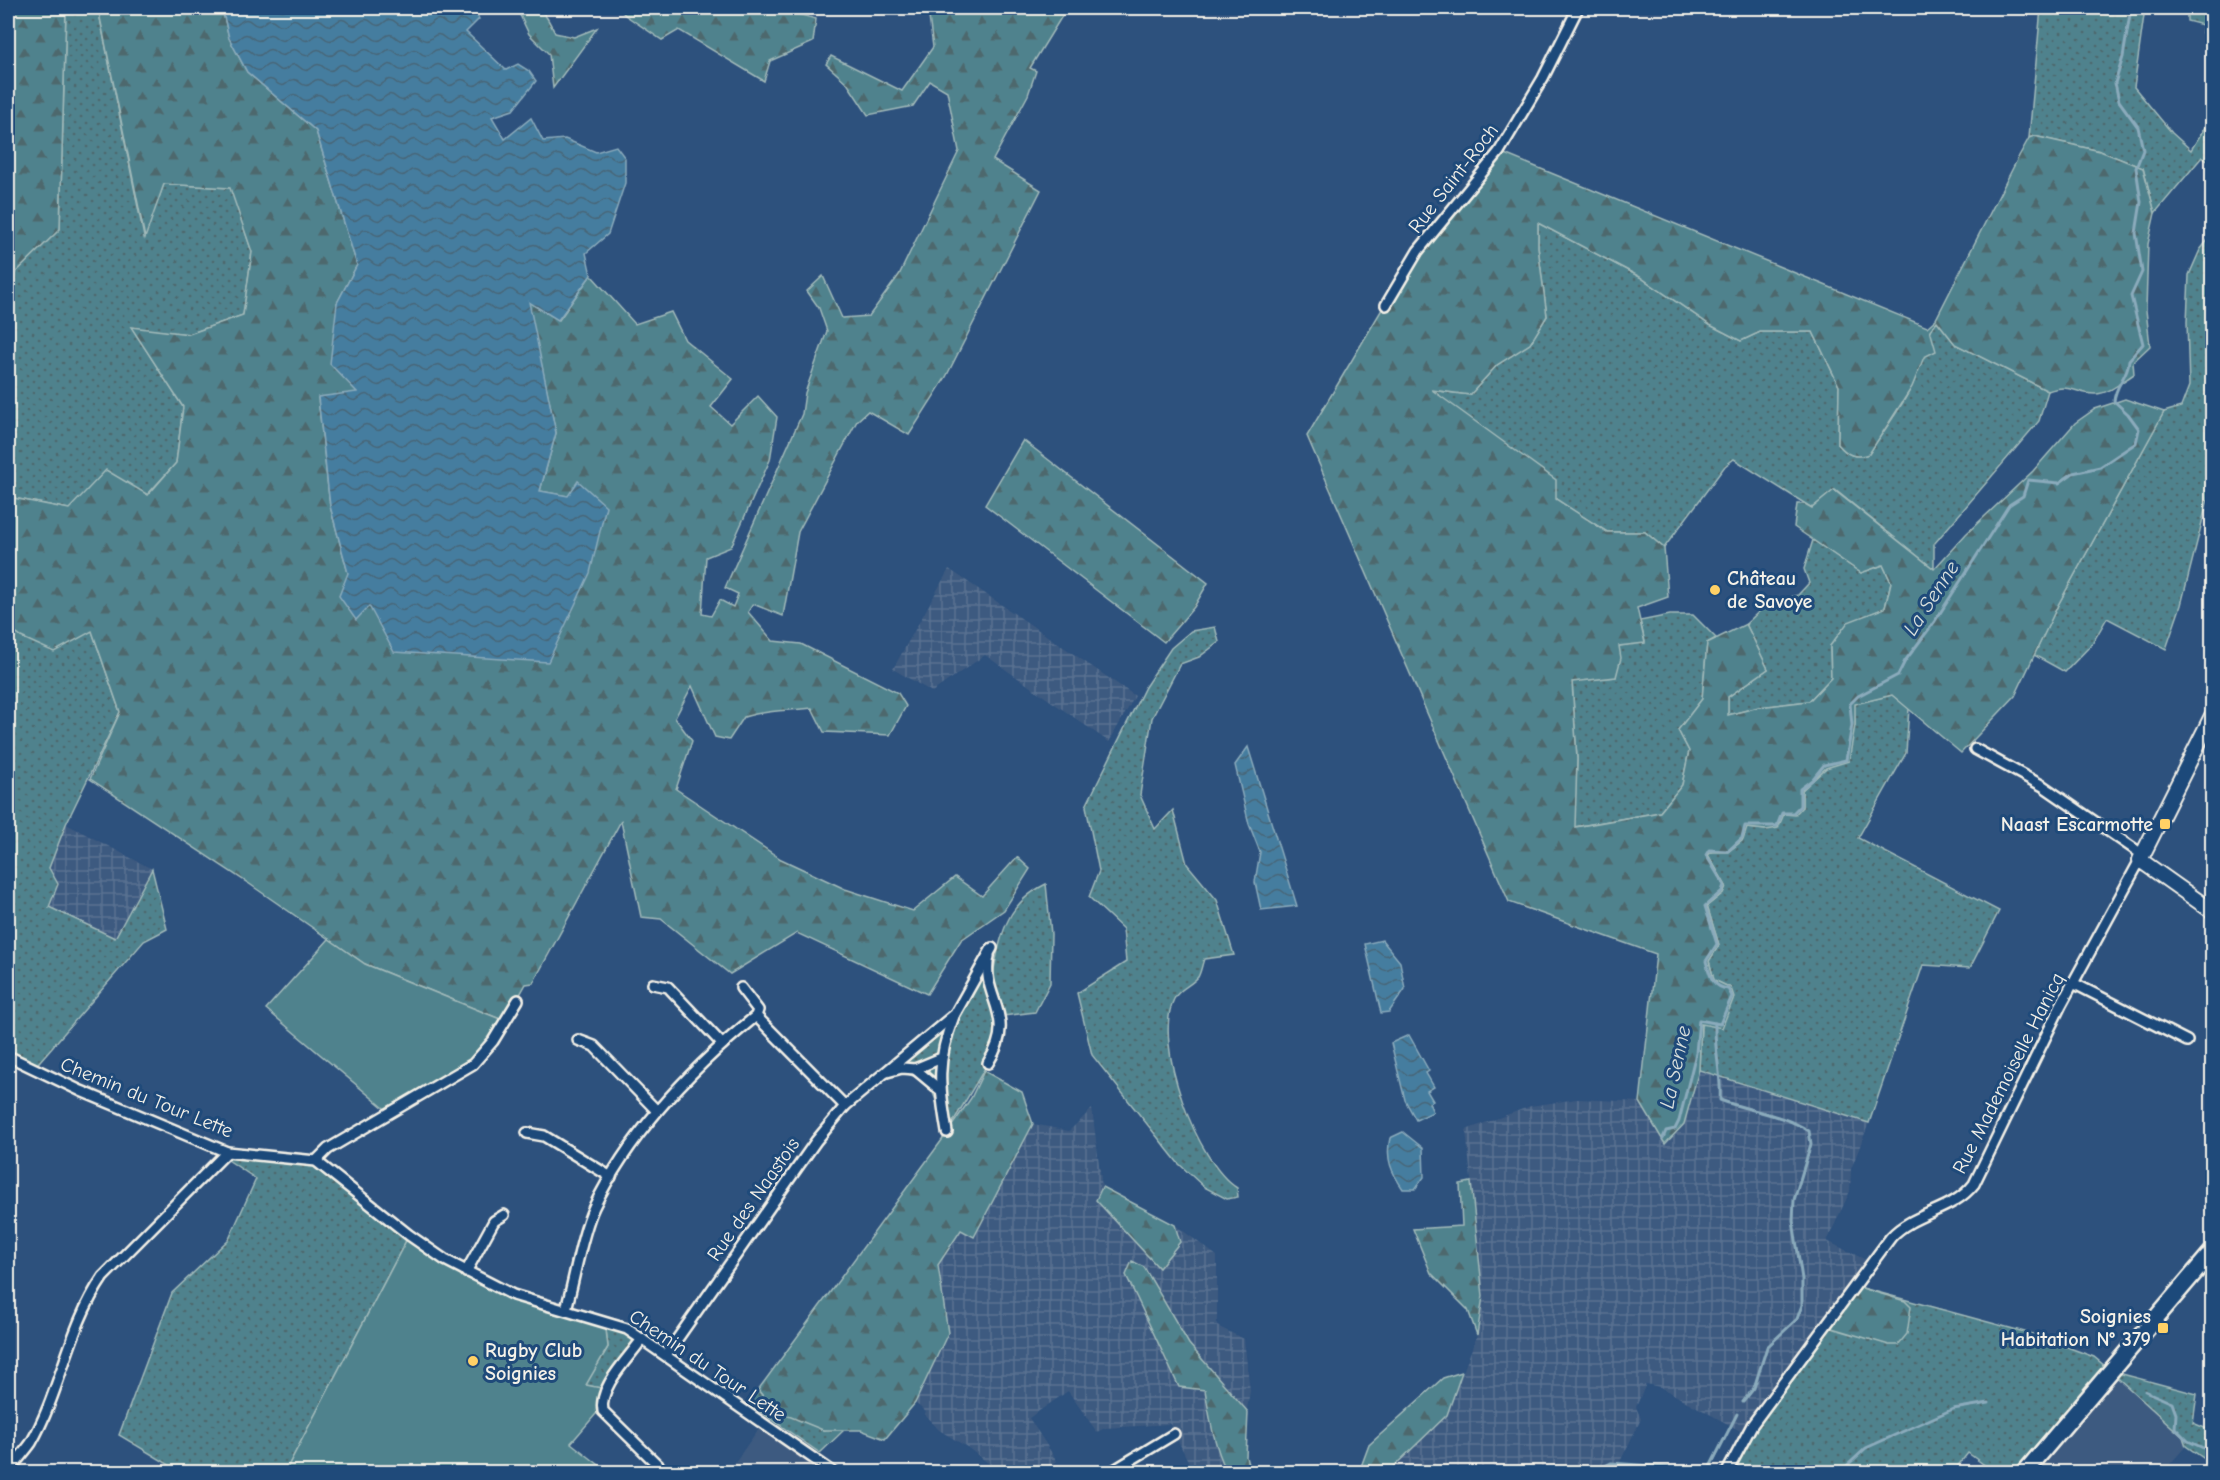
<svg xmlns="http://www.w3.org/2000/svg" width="2220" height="1480" font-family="'Comic Neue',sans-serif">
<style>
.built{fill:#3e5a80}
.industrial{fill:url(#industrial-grid)}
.grass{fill:url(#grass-dots);stroke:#a2baba;stroke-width:1.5}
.forest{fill:url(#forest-firs);stroke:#a2baba;stroke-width:1.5}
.pitch{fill:#50828d;stroke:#a2baba;stroke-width:1.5}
.water{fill:url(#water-waves);stroke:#8babbc;stroke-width:1.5}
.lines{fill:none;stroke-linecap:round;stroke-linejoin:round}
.stream{stroke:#8babbc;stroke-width:3}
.street-casing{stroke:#f4f1e8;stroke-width:14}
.secondary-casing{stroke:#f4f1e8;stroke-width:18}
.primary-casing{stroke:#f4f1e8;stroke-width:20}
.street{stroke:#1f4a7a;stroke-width:9}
.secondary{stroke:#1f4a7a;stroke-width:14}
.primary{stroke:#1f4a7a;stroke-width:15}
.poi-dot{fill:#ffd166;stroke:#1f4a7a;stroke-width:2}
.labels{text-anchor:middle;stroke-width:6;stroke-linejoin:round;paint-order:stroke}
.street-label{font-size:20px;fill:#f4f1e8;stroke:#1f4a7a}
.poi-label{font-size:20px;font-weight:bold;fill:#f4f1e8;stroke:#1f4a7a;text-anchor:start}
.water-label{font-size:21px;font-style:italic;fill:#dae0dd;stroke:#1f4a7a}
</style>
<defs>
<pattern id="industrial-grid" width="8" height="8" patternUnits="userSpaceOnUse" patternTransform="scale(1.5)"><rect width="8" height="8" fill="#3e5a80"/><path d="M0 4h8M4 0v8" fill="none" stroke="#5a7292"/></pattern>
<pattern id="grass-dots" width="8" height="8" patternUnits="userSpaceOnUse" patternTransform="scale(1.5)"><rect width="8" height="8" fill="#50828d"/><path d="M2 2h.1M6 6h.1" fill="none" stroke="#4d686d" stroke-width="1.8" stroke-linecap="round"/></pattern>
<pattern id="forest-firs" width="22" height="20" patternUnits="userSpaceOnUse" patternTransform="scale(1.5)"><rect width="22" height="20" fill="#50828d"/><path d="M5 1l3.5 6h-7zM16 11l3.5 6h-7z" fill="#4d686d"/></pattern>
<pattern id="water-waves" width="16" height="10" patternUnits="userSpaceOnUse" patternTransform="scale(1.5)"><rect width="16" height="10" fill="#457d9f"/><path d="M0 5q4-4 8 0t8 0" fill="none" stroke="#476577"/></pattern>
</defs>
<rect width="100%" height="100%" fill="#2d517d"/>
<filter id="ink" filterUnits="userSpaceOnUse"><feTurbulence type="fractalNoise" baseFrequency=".0167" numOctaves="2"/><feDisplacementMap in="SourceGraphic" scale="12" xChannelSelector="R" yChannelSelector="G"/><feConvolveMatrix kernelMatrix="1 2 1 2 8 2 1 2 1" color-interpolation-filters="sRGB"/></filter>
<g filter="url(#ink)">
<g class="built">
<path d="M2111 1371 2183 1437 2186 1446 2163 1472H2025Z"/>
<path d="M760 1427 826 1472H728Z"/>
</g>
<g class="industrial">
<path d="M949 569 1135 696 1109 742 985 655 932 692 893 669Z"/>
<path d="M66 824 152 869 115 939 48 908 58 884 49 868Z"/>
<path d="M1699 1070 1869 1123 1851 1169 1850 1191 1827 1241 1872 1263 1746 1434 1660 1387 1646 1384 1636 1407 1641 1419 1615 1472H1388L1447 1415 1477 1335 1483 1296 1466 1130 1531 1106 1577 1099 1640 1102 1665 1144 1684 1124Z"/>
<path d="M1092 1109 1102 1187 1175 1225 1217 1256V1326L1244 1339 1250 1391 1247 1409 1246 1457 1250 1472H1172L1189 1463 1170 1424 1105 1428 1097 1432 1068 1391 1029 1418 1057 1461 1050 1467 1053 1472H1000L967 1447 939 1430 924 1414 926 1412 915 1403 948 1333 938 1265 961 1230 974 1237 1033 1124 1069 1131Z"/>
</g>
<g class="grass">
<path d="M66 8H98L144 237 164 184 231 188 252 252 243 315 189 334 132 328 183 407 176 463 147 495 69 509 8 497V280L60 229Z"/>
<path d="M2041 8H2145L2134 87 2172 133 2191 150 2212 116V162L2202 157 2155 213 2143 168 2100 151 2034 136 2029 138Z"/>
<path d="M2166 8H2212V36L2202 33 2203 25 2187 21V13Z"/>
<path d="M1538 223 1640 277 1710 325 1741 341 1760 332H1813L1839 386 1838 444C1847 455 1855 459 1869 454 1883 431 1901 409 1912 386 1922 366 1923 338 1937 321L1955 344 2048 391 2039 421 1934 544V569L1835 490 1812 508 1734 459 1725 466 1664 548 1645 532H1607L1555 499 1430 390 1470 395 1497 365 1530 343 1547 316 1538 247Z"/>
<path d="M2212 235V483L2181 605 2166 649 2107 618 2092 644 2065 672 2034 655 2058 605 2164 412 2181 407 2189 386 2187 322 2189 275 2200 250Z"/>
<path d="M1813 540 1861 573 1883 565 1891 582 1885 608 1848 623 1830 646 1831 678 1809 701 1759 707 1728 715V697L1768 669 1746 624 1768 603 1798 595 1809 583 1804 569Z"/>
<path d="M1670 615H1693L1716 638 1707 643 1702 699 1678 730 1689 751 1682 785 1660 812 1574 827 1577 759 1572 681 1616 677 1619 646 1645 642 1640 621Z"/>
<path d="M8 627 21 637 92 631 120 712 66 824 49 868 58 884 49 907 115 938 152 869 167 929 144 941 33 1069 8 1056Z"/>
<path d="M1215 627 1219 642 1199 657 1180 664 1152 718 1140 795 1155 829 1173 810 1187 864 1217 900 1234 955 1204 959C1202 964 1201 972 1198 977 1192 985 1178 989 1174 999 1152 1043 1197 1163 1237 1188L1238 1197 1227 1199 1204 1187 1178 1163 1092 1055 1077 993 1126 962 1123 929 1089 897 1099 871 1086 806 1145 687 1171 648 1191 631Z"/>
<path d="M1892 695 1909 708 1906 753 1858 838 1999 911 1970 968 1923 965 1869 1123 1699 1070 1701 1024 1731 988 1714 980 1709 961 1719 945 1707 906 1723 893 1726 886 1708 855 1747 828 1766 830 1784 814 1802 807V790L1826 768 1855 725 1854 704Z"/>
<path d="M1046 884 1051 934 1050 983 1035 1012 1003 1016 988 1063 943 1139C935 1090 938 1080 886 1068L953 1009 986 955 994 969C1002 930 1008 903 1046 884Z"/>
<path d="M231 1156 316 1161 409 1235 285 1472H181L119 1435 172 1293 229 1239 256 1179 225 1158Z"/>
<path d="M1855 1286 2032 1334 2094 1357 2111 1371 2197 1394 2193 1423 2212 1431V1464L2186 1446 2183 1437 2111 1372 2025 1472H1994L1968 1453 1953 1472H1727L1746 1434Z"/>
<path d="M605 1321 642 1339 606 1389 585 1385 608 1347Z"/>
<path d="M758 1390 767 1401 823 1430 838 1428 843 1431 820 1453 748 1403Z"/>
</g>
<g class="forest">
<path d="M8 8H66L60 229 8 280Z"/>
<path d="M98 8H222L229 38 247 72 316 131 357 265 337 303 357 393 318 398 330 506 348 573 369 606 568 496 540 491 556 433 528 302 559 320 591 275 635 324 671 312 685 340 733 379 711 407 730 424 758 396 777 417 770 460 731 547 706 557 702 614 711 616 720 600 733 607 738 594 725 588 802 414 805 393 827 331 819 308 807 291 823 276 842 318 869 316 899 275 959 151 947 91 930 81 913 106 868 115 847 83 826 64 831 56 902 91 933 47 929 17 925 8H1067L1030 68 1036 71 1028 95 993 160 1041 190 946 377 909 435 868 411 857 421 798 532 783 616 753 604 748 612 773 641 801 644 898 693 906 706 890 735 824 732 812 708C789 711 766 710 744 717L729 740 715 737 692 686 675 718 692 741 676 789 781 859 845 889 913 911 955 877 982 896 1017 857 1030 869 1004 910 961 940 927 994 797 933 730 974 661 919 641 917 621 821 533 983 526 984 505 1021 365 964 248 883 90 779 120 712 92 631 54 652 21 637 8 627V497L69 509 106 470 148 495 176 463 183 407 131 327 189 334 243 315 252 252 230 188 164 184 145 238Z"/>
<path d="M512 8C542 7 542 7 555 33L574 37 597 28 553 88 549 54 529 34 518 11Z"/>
<path d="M619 8C684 7 754 0 816 19L813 42 770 61 764 81 679 30 662 40 625 15Z"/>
<path d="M2034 136 2100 151 2143 168 2155 213 2148 244 2146 310 2150 346 2133 362 2134 374C2123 381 2109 394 2095 394 2075 394 2072 383 2048 391L1955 344 1937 321 1930 330 1936 351 1924 357 1912 387 1869 454C1855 459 1847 455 1838 444L1839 386 1813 332H1760L1741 341 1710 325 1640 277 1538 223V247L1547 316 1530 344 1497 365 1470 395 1432 390 1556 480V499L1607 532H1645L1664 548 1668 597 1637 608 1645 643 1619 646 1621 658 1616 677 1572 682 1577 759 1575 827 1660 812 1682 785 1689 751 1678 730 1702 699 1707 643 1746 624 1768 669 1728 697V715L1759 707 1809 701 1831 678 1830 646 1848 622 1885 608 1891 582 1883 565 1861 573 1794 527 1797 504H1805L1812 508 1834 490 1934 569 1966 534 2033 471 2075 423 2095 409 2125 399 2164 412 2058 605 2015 696 1961 753 1892 695 1855 704V725L1849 761 1826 768 1802 790V807L1795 815 1784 814 1778 828 1766 830 1747 828 1743 840 1728 852H1711L1708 855 1726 886 1723 893 1707 906 1719 945 1709 961 1714 980 1731 988 1734 997 1722 1028 1701 1024 1699 1070 1684 1124 1665 1144 1640 1102 1656 954 1509 902 1307 436 1404 272 1502 153 1927 327 1936 319 2019 156 2029 138Z"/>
<path d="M1023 440 1208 583 1194 607 1164 642 985 505Z"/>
<path d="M984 1071 1022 1092 1033 1124 974 1237 961 1230 938 1265 948 1333 915 1403 885 1439 861 1430H823L786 1415 767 1401 758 1390 945 1136 971 1098Z"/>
<path d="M1471 1182 1483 1296 1477 1335 1468 1310 1431 1273 1413 1229 1462 1226 1460 1184Z"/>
<path d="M1102 1187 1175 1225 1180 1242 1159 1268 1096 1200Z"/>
<path d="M1132 1261 1144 1267 1189 1344 1248 1412 1246 1457 1250 1472H1227C1214 1446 1210 1419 1205 1390L1179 1387 1126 1275Z"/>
<path d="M1855 1286 1905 1301 1911 1307 1907 1334 1898 1345H1889L1825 1326Z"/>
<path d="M1462 1372 1447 1415 1388 1472H1359L1369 1445 1443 1378Z"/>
</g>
<g class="pitch">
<path d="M329 939 365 964 505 1021 482 1055 390 1113 266 1009Z"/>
<path d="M409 1235 490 1285 605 1321 608 1347 586 1385 606 1389 602 1407 571 1443 608 1472H285Z"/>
</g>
<g class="water">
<path d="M222 8H233L234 12 238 8H474L479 19 466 32 506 70 518 64 529 71 536 81 513 110 492 117 505 139 531 118 543 141 565 139 596 152 616 146 625 158V183L608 234 586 253 591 275 558 320 529 302 556 433 540 491 568 496 578 481 606 506 590 573 548 662 394 652 369 606 356 620 339 596 348 573 330 506 318 397 357 392 330 364 337 303 357 265 316 131 247 72 229 38Z"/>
<path d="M1248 747 1297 906 1261 910 1255 882 1260 852 1249 824 1235 765Z"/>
<path d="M1382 940 1400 962 1405 989 1389 1012 1381 1013 1365 944Z"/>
<path d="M1409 1035 1429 1071 1426 1073 1434 1087 1427 1091 1433 1101 1429 1103 1433 1112 1416 1120 1405 1100 1391 1043Z"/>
<path d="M1403 1132 1423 1148 1424 1177 1415 1189H1403C1392 1173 1385 1159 1390 1138Z"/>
</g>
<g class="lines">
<g class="stream">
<path d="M1715 1023C1714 1051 1722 1074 1720 1100 1749 1111 1783 1114 1809 1131L1811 1144 1794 1200 1793 1221 1802 1279V1305L1797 1319 1767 1347 1754 1388 1743 1402"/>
<path d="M1663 1138 1666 1131 1675 1129 1679 1121 1696 1053 1699 1020 1720 1024 1732 996 1728 989C1712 987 1710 976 1706 961L1717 944 1705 906 1722 891 1724 885 1706 855 1709 850 1728 851 1742 838 1745 826H1777L1782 813H1793L1800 806V789L1812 780 1824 765 1846 760 1852 725 1850 704 1858 696 1898 675 1905 661 1935 621 2009 505 2023 496 2028 480 2059 483 2073 473 2100 467 2136 443 2139 429 2128 414 2114 401C2116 383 2128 377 2129 360L2143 344 2131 296 2142 272 2136 233 2141 202 2136 168 2143 150 2138 127 2119 101 2115 83 2123 57 2131 8"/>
<path d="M2145 1391 2172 1403 2176 1414 2175 1428 2188 1441 2212 1452"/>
<path d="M1592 1472 1611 1463 1693 1469 1710 1467 1737 1414"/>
<path d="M1840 1472 1866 1448 1953 1409 1989 1403"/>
</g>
<g class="street-casing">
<g id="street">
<path d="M1386 305 1418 251 1499 152 1543 78 1578 8"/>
<path d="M1975 749 2043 786 2143 855"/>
<path d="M2073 983 2187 1041"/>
<path d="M653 984 668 987 722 1044"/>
<path d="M741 988 758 1010 756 1016"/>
<path d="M578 1040 594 1046 657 1111"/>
<path d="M8 1056 81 1091 227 1152 316 1161 409 1235 445 1260 513 1295 627 1329 833 1472"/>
<path d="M988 1063C1019 1014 980 999 989 956"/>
<path d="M915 1069 939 1089"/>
<path d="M887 1072 902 1068 915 1069 939 1059"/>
<path d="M947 1132C939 1086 936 1061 954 1016"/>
<path d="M527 1133 544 1136 611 1177"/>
<path d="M316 1161 328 1149 473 1064 493 1041 518 1000"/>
<path d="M466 1272 494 1221 504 1215"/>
<path d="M566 1309C574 1281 582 1232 594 1207 630 1132 692 1068 756 1016L845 1106"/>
<path d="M642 1339C629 1358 598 1387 603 1411L665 1472"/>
<path d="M666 1355 816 1141 845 1106 955 1014 992 948"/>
<path d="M8 1472C15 1462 24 1453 31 1443 61 1391 68 1328 103 1277L227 1152"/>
<path d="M1111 1472 1174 1434"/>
<path d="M1727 1472 1752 1425 1891 1237C1914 1212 1952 1212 1974 1184L2061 1005 2140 860"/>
</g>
</g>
<g class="secondary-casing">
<path id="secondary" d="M2212 716 2140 860 2212 911"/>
</g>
<g class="primary-casing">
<path id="primary" d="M2025 1472 2212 1252"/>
</g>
<use href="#street" class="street"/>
<use href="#secondary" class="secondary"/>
<use href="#primary" class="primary"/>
</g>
</g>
<g class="poi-dot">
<circle cx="1715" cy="590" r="6"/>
<rect x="2159" y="818" width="12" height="12" rx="3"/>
<rect x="2157" y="1322" width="12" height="12" rx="3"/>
<circle cx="473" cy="1361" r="6"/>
</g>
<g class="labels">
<g class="street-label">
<text transform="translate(1453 178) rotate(-52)" y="7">Rue Saint-Roch</text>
<text transform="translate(2008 1073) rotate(-63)" y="7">Rue Mademoiselle Hanicq</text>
<text transform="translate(147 1097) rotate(22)" y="7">Chemin du Tour Lette</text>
<text transform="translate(753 1199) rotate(-55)" y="7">Rue des Naastois</text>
<text transform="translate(708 1365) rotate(34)" y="7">Chemin du Tour Lette</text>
</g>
<g class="poi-label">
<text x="1727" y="585">Château<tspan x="1727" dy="23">de Savoye</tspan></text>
<text x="2153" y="831" text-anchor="end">Naast Escarmotte</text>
<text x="2151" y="1323" text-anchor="end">Soignies<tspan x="2151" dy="23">Habitation N° 379</tspan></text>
<text x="485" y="1357">Rugby Club<tspan x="485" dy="23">Soignies</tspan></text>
</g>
<g class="water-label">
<text transform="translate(1931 598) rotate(-57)" y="7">La Senne</text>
<text transform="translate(1675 1067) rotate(-78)" y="7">La Senne</text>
</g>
</g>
<rect width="2220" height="1480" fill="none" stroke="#1f4a7a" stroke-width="30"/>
<rect x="15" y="15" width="2190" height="1450" fill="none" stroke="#f4f1e8" stroke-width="2" filter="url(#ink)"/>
</svg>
